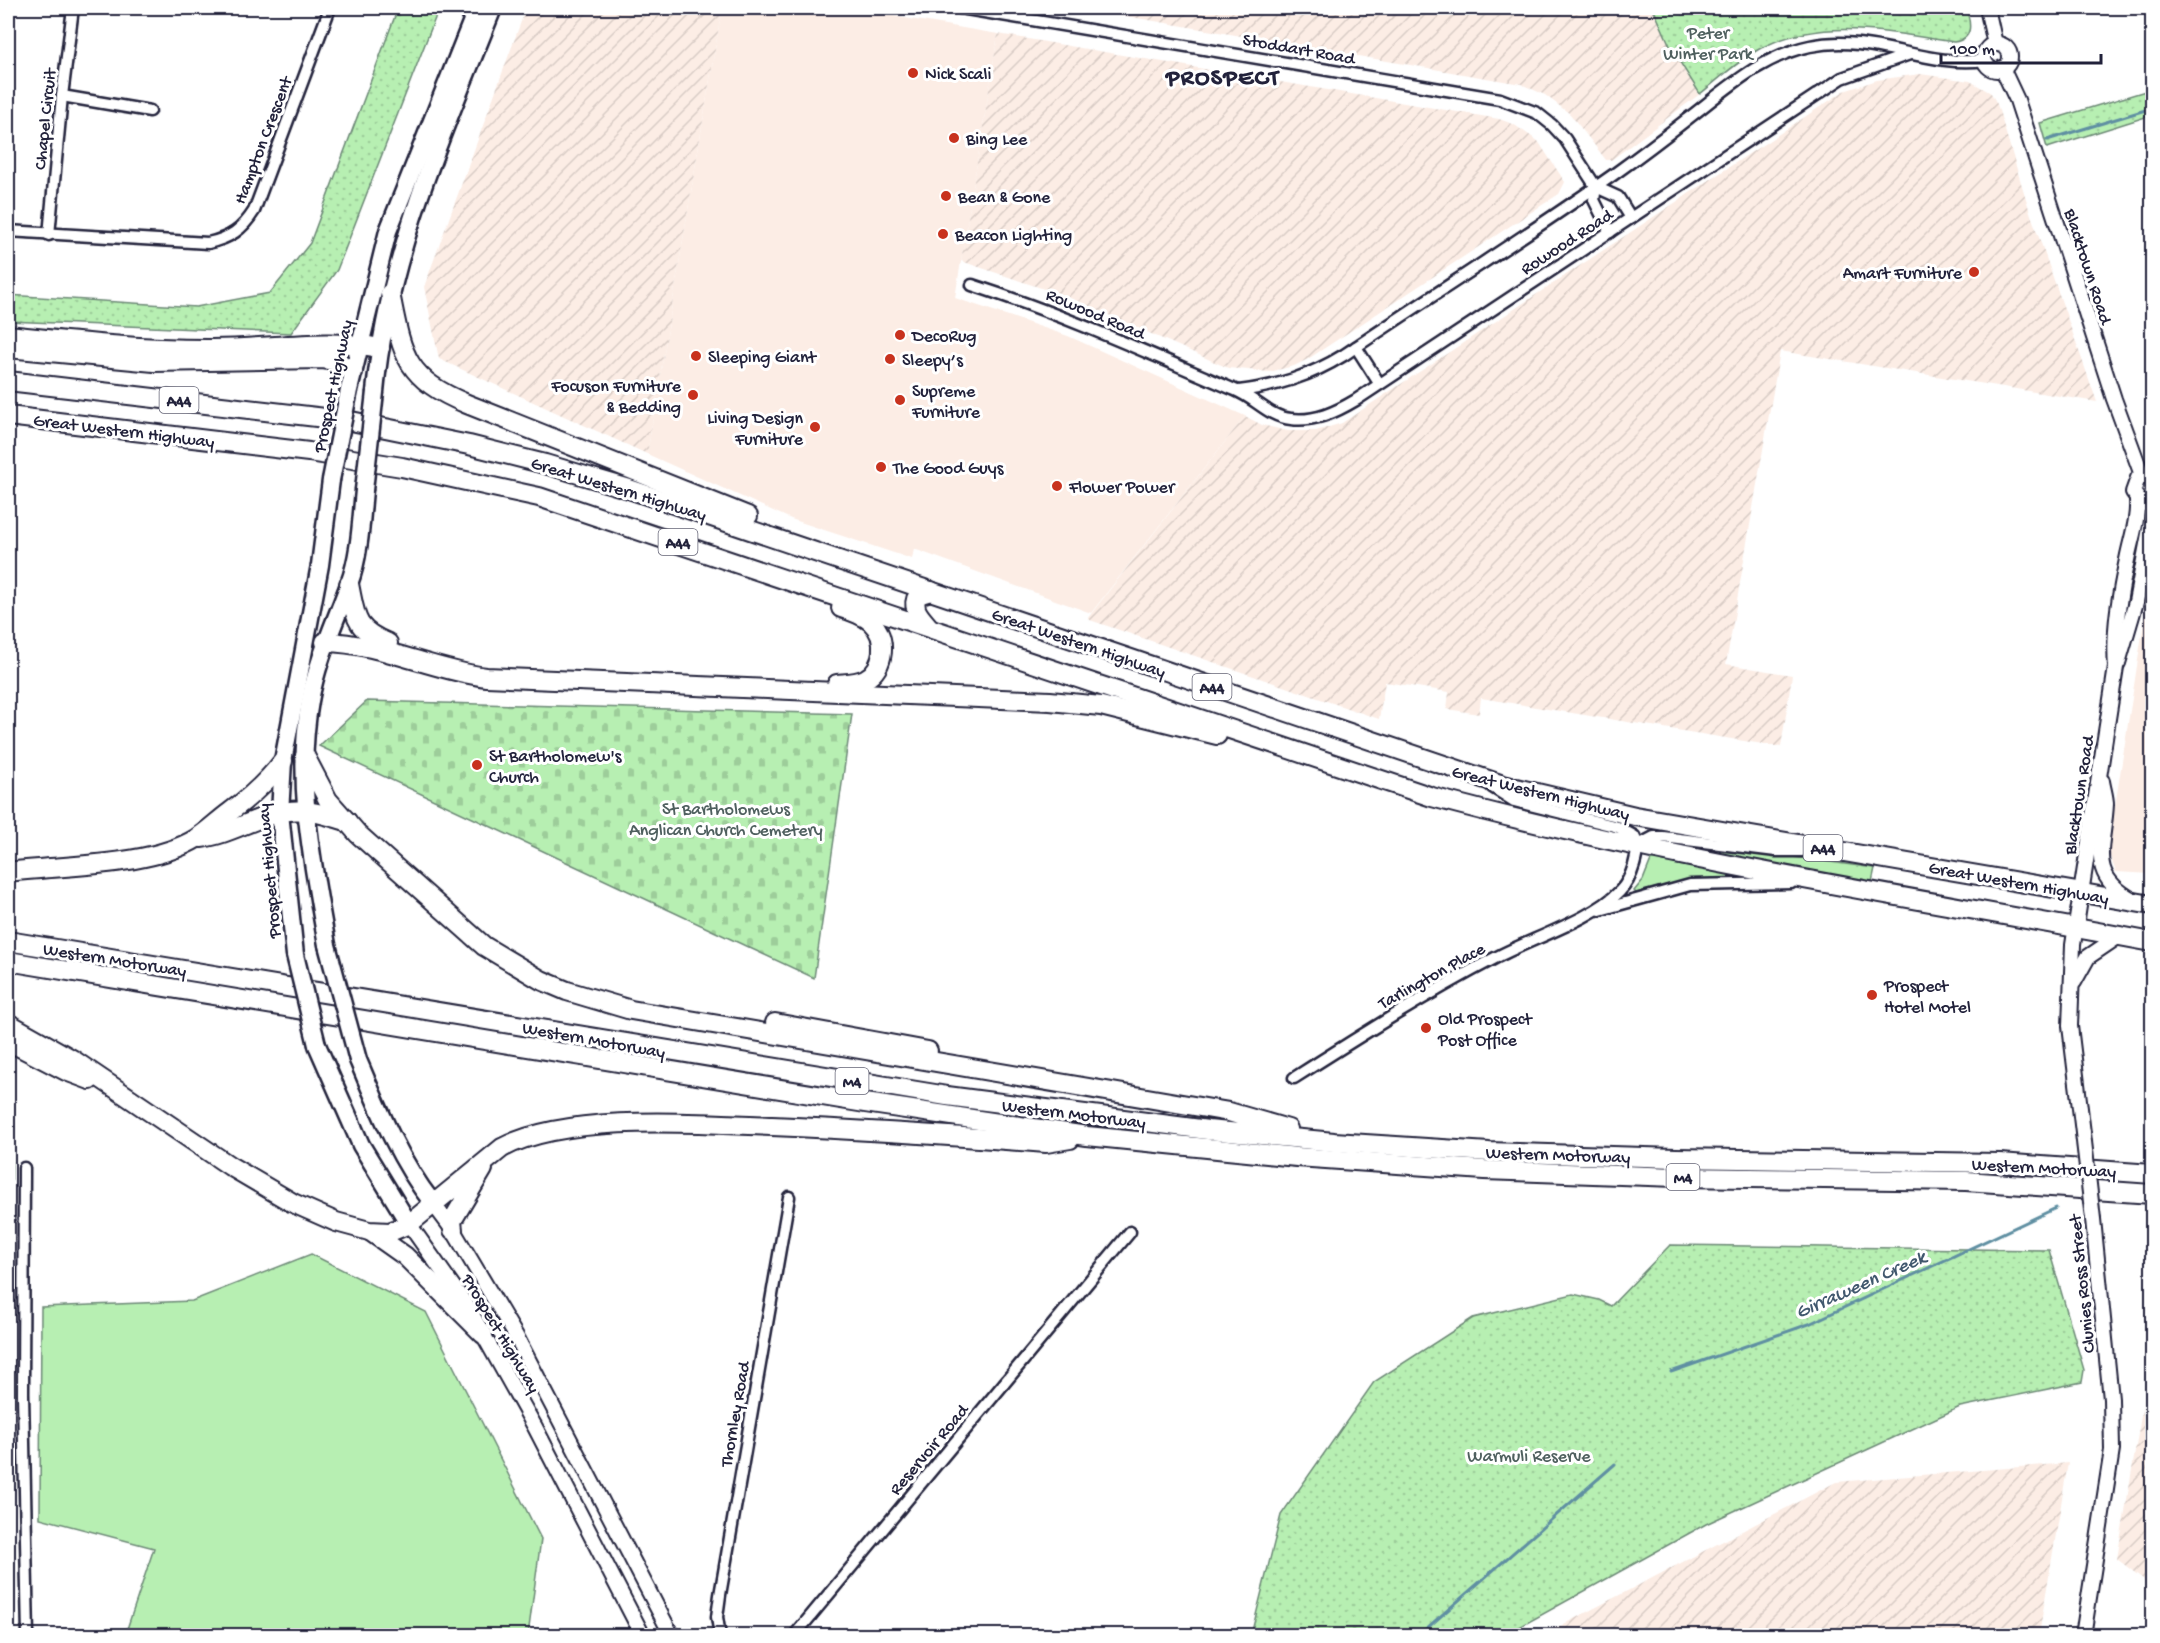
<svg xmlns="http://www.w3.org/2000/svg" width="2160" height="1643" font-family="'Gochi Hand',sans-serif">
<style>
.built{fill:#fcede5}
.industrial{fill:url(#industrial-furrows)}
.grass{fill:#b7efb2;stroke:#6c8876;stroke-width:1.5}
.cemetery{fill:url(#cemetery-stones);stroke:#6c8876;stroke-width:1.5}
.park{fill:url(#park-dots);stroke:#6c8876;stroke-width:1.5}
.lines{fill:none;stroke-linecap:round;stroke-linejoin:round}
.stream{stroke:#5f8fa2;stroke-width:3}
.street-casing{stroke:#22223b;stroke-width:15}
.secondary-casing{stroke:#22223b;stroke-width:18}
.primary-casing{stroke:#22223b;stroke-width:21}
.highway-casing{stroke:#22223b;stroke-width:22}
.street{stroke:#fff;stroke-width:10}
.secondary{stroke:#fff;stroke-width:14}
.primary{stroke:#fff;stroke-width:16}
.highway{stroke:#fff;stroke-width:18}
.secondary-bridge-casing{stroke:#22223b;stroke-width:18;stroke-linecap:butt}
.primary-bridge-casing{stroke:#22223b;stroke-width:21;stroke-linecap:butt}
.secondary-bridge{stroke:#fff;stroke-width:14}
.primary-bridge{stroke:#fff;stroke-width:16}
.poi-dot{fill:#c8321e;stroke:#fff;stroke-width:2}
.labels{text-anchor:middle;stroke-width:6;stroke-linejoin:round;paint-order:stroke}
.shield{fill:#fff;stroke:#646476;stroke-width:1.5}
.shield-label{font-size:16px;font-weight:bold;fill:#22223b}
.park-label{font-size:18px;fill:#4f605f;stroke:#fff}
.street-label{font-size:18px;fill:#22223b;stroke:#fff}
.poi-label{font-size:18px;fill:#22223b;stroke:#fff;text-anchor:start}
.water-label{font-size:20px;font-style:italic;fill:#41586e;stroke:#fff}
.district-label{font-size:24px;font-weight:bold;letter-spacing:1.5px;fill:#22223b;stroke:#fff}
</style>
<defs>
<pattern id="industrial-furrows" width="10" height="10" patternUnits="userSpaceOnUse" patternTransform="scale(1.5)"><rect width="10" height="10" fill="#fcede5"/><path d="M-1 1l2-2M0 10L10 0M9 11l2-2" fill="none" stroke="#d8cbc5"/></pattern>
<pattern id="cemetery-stones" width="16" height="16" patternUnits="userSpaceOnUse" patternTransform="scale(1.5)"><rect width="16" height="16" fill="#b7efb2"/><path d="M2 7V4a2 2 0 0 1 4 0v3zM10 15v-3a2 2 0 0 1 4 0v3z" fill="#9dcd9a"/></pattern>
<pattern id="park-dots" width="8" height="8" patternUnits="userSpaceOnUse" patternTransform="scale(1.5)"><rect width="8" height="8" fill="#b7efb2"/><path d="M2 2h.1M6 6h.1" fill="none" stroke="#9dcd9a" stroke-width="1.8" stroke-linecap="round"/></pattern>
</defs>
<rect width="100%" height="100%" fill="#fff"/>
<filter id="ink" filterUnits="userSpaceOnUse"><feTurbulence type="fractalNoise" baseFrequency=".0167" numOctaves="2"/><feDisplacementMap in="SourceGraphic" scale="12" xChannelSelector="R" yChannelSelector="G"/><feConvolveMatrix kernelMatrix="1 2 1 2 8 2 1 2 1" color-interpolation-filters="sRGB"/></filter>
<g filter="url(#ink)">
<g class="built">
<path d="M722 8H846L998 34 955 298 1068 336 1245 416 1091 613 914 549 912 559 791 519 647 454Z"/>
<path d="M2152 592V874L2116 872 2108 851 2148 596Z"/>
</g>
<g class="industrial">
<path d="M526 8H722L647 454 439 359 424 287Z"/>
<path d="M1079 8H1653L1671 48 1700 94 1611 160H1606L1570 114 1545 95 1521 84Z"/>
<path d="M998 34 1499 119 1513 124 1538 141 1565 182 1559 194 1308 359 1294 366 1269 372 1228 368 1068 297 961 261Z"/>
<path d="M1920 74 1970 81 1991 93 1997 104 2030 212 2097 402 1780 351 1726 664 1792 675 1781 747 1481 698 1479 714 1447 709 1449 692 1385 682 1379 719 1087 619 1245 416 1262 425 1288 431H1316L1342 423 1844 91 1877 80Z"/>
<path d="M2152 1387V1586L2117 1559 2144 1398Z"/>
<path d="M2068 1463 2039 1635H1543L1836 1482Z"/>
</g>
<g class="grass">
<path d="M1692 844 1875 868 1872 882 1690 848Z"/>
<path d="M1655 859 1735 875 1734 878 1675 883 1636 893 1634 891 1643 880 1651 860Z"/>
<path d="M311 1254 426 1312 541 1539 528 1635H125L154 1548 40 1518 41 1307 192 1301Z"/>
</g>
<path class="cemetery" d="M367 701 852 714 814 978 319 746Z"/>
<g class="park">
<path d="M398 8H439L337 270 291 333 8 321V295L196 307 270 293 310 243Z"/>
<path d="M1653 8H1966C1971 23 1974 39 1954 42 1890 33 1824 17 1763 47 1740 59 1720 78 1700 94L1671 48Z"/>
<path d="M2152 89V115L2047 148 2040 123Z"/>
<path d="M8 1104 12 1106 8 1521Z"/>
<path d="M1670 1245 2049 1250 2084 1370 2082 1382 1960 1407 1706 1524 1505 1635H1251L1281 1515 1374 1382 1473 1318 1573 1294 1599 1300 1611 1306Z"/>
</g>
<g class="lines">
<g class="stream">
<path d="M2047 140 2152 108"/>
<path d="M1671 1372 1809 1324 2056 1208"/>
<path d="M1418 1636 1615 1464"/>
</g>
<g class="street-casing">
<g id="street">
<path d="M960 8 1500 99 1537 113 1552 125 1565 139 1596 187 1618 197 1631 218"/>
<path d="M2147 8 2152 11"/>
<path d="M62 96 150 111"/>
<path d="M1596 187 1594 200 1610 232"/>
<path d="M8 231 208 243C230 238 242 230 254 211L330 8"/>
<path d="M49 235 62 96 73 8"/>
<path d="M972 285C1062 314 1148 353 1235 390 1255 398 1269 417 1291 419 1315 422 1336 412 1356 400L1842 78 1910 54"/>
<path d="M1356 347 1379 383"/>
<path d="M1239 391C1278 386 1310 376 1344 355 1434 294 1525 237 1613 175 1638 157 1662 139 1686 120 1724 91 1761 56 1810 46 1873 33 1925 68 1985 60"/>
<path d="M1637 846 1654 837H1663L1776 851H1802"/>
<path d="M1600 910 1690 885 1791 883"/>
<path d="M1294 1078C1360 1036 1426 994 1495 958 1530 939 1594 919 1620 891 1631 880 1642 850 1634 836L1618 827 1514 801 1492 787"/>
<path d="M24 1168 23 1394 28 1636"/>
<path d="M720 1636 717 1617 720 1595 789 1197"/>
<path d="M794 1636 1130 1232"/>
</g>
</g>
<g class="secondary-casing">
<g id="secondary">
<path d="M1987 8 1995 44"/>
<circle cx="1997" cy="57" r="13"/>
<path d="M2002 68 2017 100 2114 399 2142 475"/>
<path d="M2152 475 2138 478 2133 492 2141 503 2152 505"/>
<path d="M2118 663 2136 602 2152 518"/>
<path d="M2102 781C2103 788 2106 797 2106 804 2104 847 2086 874 2133 900"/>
<path d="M2074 982 2088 957 2119 936"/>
<path d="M2083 1133 2070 1026 2073 945 2116 667C2113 630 2120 592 2128 555 2132 536 2138 520 2137 500"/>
<path d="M432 1202 453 1230 516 1336 672 1636"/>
<path d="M409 1224 469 1309 535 1427 643 1636"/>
<path d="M2083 1636 2112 1450 2111 1399 2093 1219"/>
</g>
</g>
<g class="primary-casing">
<g id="primary">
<path d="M349 390 388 231 477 8"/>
<path d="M375 392C387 257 443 133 493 8"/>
<path d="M327 945C313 864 295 783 310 701 317 660 335 623 349 584 360 555 361 521 364 490"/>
<path d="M295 955 280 813 283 761 320 565 331 480"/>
<path d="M317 1045 361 1145 409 1224"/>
<path d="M358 1060C379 1110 399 1160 432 1202"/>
</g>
</g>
<g class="highway-casing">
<g id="highway">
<path d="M390 293C402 354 404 378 467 404L748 516"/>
<path d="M8 335C74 342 140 349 207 349 265 350 323 337 380 348"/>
<path d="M8 348 154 362 322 359 339 362 353 372"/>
<path d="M8 381 351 421 469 445 545 464 629 489 1503 785 1635 816 2152 905"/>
<path d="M8 416 309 452 402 467 539 497 1432 797C1669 861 1912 897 2152 942"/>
<path d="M349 584C356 618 354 629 388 643"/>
<path d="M929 627C921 617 910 608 918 595L931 591"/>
<path d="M325 642C381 643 431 670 486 677L1050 701 1101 706 1217 735"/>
<path d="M837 684C846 683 857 683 865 679 885 669 888 637 871 622 863 615 851 611 841 608"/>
<path d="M305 756 328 800 358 834 484 946 541 980 567 991 631 1010 1229 1112 1288 1129"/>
<path d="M201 838C236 834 268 807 305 811 319 812 334 818 347 821"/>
<path d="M8 872C62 865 151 867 197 838 209 830 219 820 230 812 250 797 268 781 283 761"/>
<path d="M8 941 947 1096 1208 1130 1334 1142 1489 1152 1676 1158 2000 1163 2152 1174"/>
<path d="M8 961 865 1103 1087 1136 1297 1157 1484 1170 1676 1177 1966 1181 2152 1194"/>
<path d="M8 1023 72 1059 230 1166 293 1203 336 1222 369 1231 390 1232 409 1224 502 1148C567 1113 698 1123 772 1126 864 1130 955 1136 1046 1143L1070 1139"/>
<path d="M775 1023 928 1051"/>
<path d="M8 1041 66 1071 90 1080"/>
<path d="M453 1230 452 1221 483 1169"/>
<path d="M371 1232 405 1256 483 1334"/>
</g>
</g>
<use href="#street" class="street"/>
<use href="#secondary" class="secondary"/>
<use href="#primary" class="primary"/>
<use href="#highway" class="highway"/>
<g class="secondary-bridge-casing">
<path id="secondary-bridge" d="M2083 1133 2093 1219"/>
</g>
<g class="primary-bridge-casing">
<g id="primary-bridge">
<path d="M331 480 349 390"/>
<path d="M364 490 375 392"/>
<path d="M327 945 358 1060"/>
<path d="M295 955 317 1045"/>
</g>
</g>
<use href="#secondary-bridge" class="secondary-bridge"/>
<use href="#primary-bridge" class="primary-bridge"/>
</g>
</g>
<g class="poi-dot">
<circle cx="913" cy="73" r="6"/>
<circle cx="954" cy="138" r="6"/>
<circle cx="946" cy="196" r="6"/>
<circle cx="943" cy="234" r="6"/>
<circle cx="1974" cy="272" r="6"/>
<circle cx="900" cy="335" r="6"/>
<circle cx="696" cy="356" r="6"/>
<circle cx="890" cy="359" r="6"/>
<circle cx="693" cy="395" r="6"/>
<circle cx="900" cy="400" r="6"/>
<circle cx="815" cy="427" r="6"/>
<circle cx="881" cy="467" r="6"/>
<circle cx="1057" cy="486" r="6"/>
<circle cx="477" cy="765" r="6"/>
<circle cx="1872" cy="995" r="6"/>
<circle cx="1426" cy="1028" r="6"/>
</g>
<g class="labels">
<g class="shield">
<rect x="159.5" y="387" width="39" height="26" rx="4.5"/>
<rect x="658.5" y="529" width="39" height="26" rx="4.5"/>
<rect x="1192.5" y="674" width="39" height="26" rx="4.5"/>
<rect x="1803.5" y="835" width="39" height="26" rx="4.5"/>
<rect x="835.5" y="1068" width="33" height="26" rx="4.5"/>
<rect x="1666.5" y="1164" width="33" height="26" rx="4.5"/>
</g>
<g class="shield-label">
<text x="179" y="406">A44</text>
<text x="678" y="548">A44</text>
<text x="1212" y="693">A44</text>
<text x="1823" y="854">A44</text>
<text x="852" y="1087">M4</text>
<text x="1683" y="1183">M4</text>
</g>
<g class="park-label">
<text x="1708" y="38">Peter<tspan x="1708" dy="21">Winter Park</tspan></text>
<text x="726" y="814">St Bartholomews<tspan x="726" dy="21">Anglican Church Cemetery</tspan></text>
<text x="1529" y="1461">Warmuli Reserve</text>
</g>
<g class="street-label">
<text transform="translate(1299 48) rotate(10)" y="6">Stoddart Road</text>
<text transform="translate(44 119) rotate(-84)" y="6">Chapel Circuit</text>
<text transform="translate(262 140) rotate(-69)" y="6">Hampton Crescent</text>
<text transform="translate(1566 241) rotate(-33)" y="6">Rowood Road</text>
<text transform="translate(2089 266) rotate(72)" y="6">Blacktown Road</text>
<text transform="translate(1096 313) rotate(23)" y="6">Rowood Road</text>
<text transform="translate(332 386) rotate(-78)" y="6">Prospect Highway</text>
<text transform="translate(124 430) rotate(7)" y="6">Great Western Highway</text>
<text transform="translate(619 488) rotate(17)" y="6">Great Western Highway</text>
<text transform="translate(1079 642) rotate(19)" y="6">Great Western Highway</text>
<text transform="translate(1541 792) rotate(14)" y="6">Great Western Highway</text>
<text transform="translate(2078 795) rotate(-81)" y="6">Blacktown Road</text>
<text transform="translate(268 871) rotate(-95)" y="6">Prospect Highway</text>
<text transform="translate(2019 882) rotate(10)" y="6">Great Western Highway</text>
<text transform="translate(115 959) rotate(9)" y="6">Western Motorway</text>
<text transform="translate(1431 975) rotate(-29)" y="6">Tarlington Place</text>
<text transform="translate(594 1039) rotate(10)" y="6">Western Motorway</text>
<text transform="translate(1074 1113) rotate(7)" y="6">Western Motorway</text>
<text transform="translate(1558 1154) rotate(2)" y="6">Western Motorway</text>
<text transform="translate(2044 1167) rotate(3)" y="6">Western Motorway</text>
<text transform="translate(2081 1284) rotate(-96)" y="6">Clunies Ross Street</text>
<text transform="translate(502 1333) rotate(59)" y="6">Prospect Highway</text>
<text transform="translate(734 1414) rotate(-80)" y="6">Thornley Road</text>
<text transform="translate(928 1449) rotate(-50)" y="6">Reservoir Road</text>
</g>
<g class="poi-label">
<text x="925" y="79">Nick Scali</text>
<text x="966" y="144">Bing Lee</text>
<text x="958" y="202">Bean &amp; Gone</text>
<text x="955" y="240">Beacon Lighting</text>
<text x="1962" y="278" text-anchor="end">Amart Furniture</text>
<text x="912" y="341">DecoRug</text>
<text x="708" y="362">Sleeping Giant</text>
<text x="902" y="365">Sleepy’s</text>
<text x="681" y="391" text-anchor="end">Focuson Furniture<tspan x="681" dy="21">&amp; Bedding</tspan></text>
<text x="912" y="396">Supreme<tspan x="912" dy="21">Furniture</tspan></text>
<text x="803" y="423" text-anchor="end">Living Design<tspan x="803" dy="21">Furniture</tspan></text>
<text x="893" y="473">The Good Guys</text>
<text x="1069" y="492">Flower Power</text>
<text x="489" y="761">St Bartholomew's<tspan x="489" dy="21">Church</tspan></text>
<text x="1884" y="991">Prospect<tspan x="1884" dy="21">Hotel Motel</tspan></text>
<text x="1438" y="1024">Old Prospect<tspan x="1438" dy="21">Post Office</tspan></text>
</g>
<g class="water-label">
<text transform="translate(1860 1283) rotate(-24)" y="7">Girraween Creek</text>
</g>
<g class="district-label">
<text x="1223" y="84">PROSPECT</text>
</g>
</g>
<rect width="2160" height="1643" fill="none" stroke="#fff" stroke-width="30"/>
<rect x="15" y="15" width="2130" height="1613" fill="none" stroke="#22223b" stroke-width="2" filter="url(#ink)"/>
<path d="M1941 54v9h160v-9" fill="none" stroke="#22223b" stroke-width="3"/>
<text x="1950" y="54" font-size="18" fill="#22223b" stroke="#ffffff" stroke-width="4.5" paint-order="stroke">100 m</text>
</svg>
